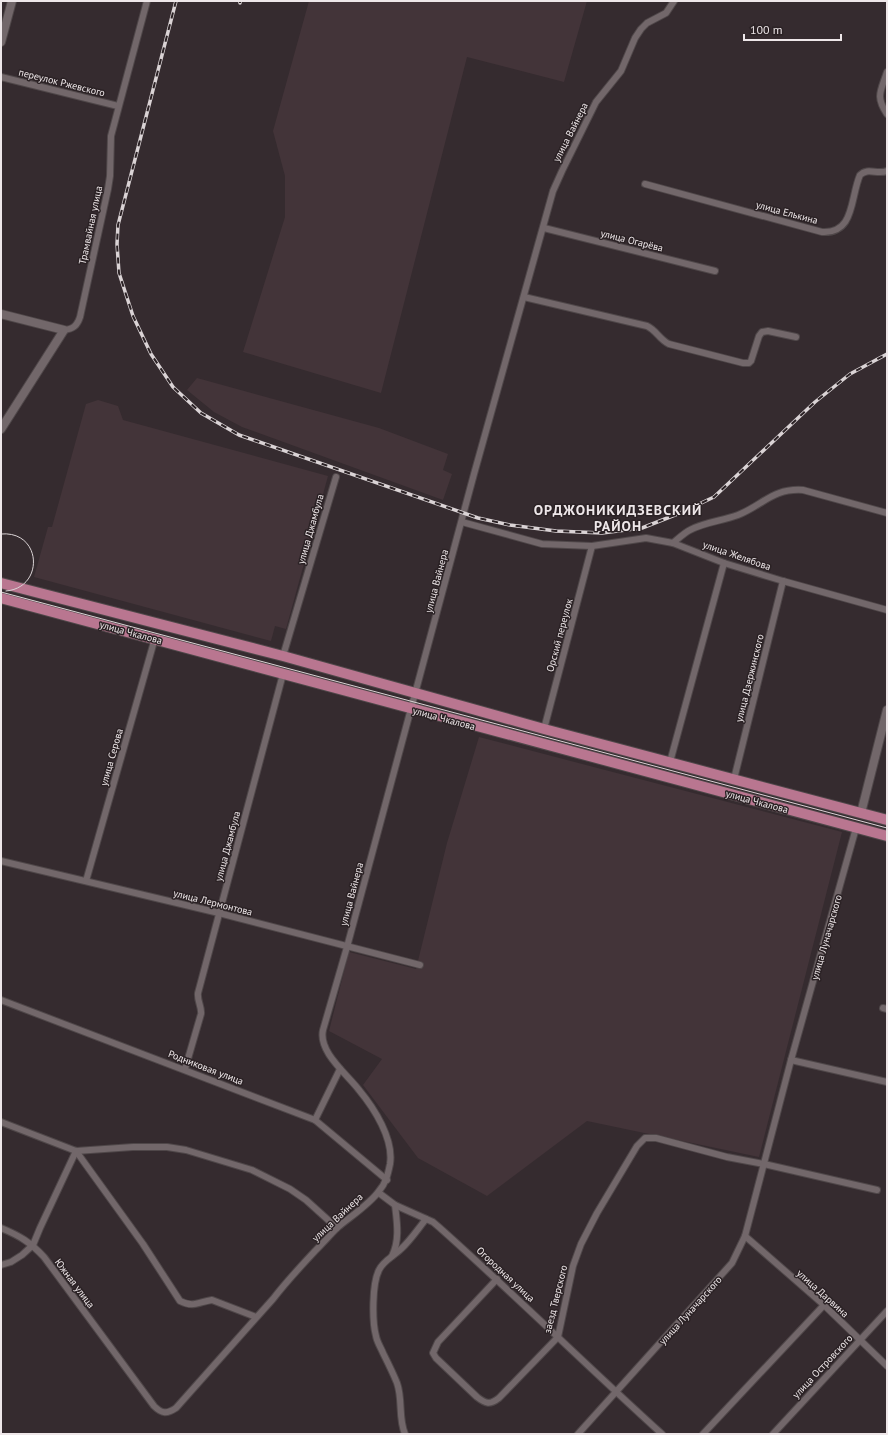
<svg xmlns="http://www.w3.org/2000/svg" width="888" height="1435" font-family="'PT Sans',sans-serif">
<style>
.built{fill:#433439}
.lines{fill:none;stroke-linecap:round;stroke-linejoin:round}
.minor-casing{stroke:#4f4749;stroke-width:8}
.tertiary-casing{stroke:#4f4749;stroke-width:10}
.primary-casing{stroke:#4f4749;stroke-width:12}
.minor{stroke:#72676a;stroke-width:6}
.tertiary{stroke:#72676a;stroke-width:8}
.primary{stroke:#b97690;stroke-width:10}
.tram{stroke:#dad3d5;stroke-width:1}
.rail-casing{stroke:#dad3d5;stroke-width:3.5}
.rail{stroke:#2b2225;stroke-width:2;stroke-dasharray:6;stroke-linecap:butt}
.labels{text-anchor:middle;stroke-width:3;stroke-linejoin:round;paint-order:stroke}
.street-label{font-size:10px;fill:#eee7e9;stroke:#2b2225}
.district-label{font-size:14px;font-weight:bold;letter-spacing:1px;fill:#eee7e9;stroke:#2b2225}
</style>
<rect width="100%" height="100%" fill="#352b2f"/>
<g class="built">
<path d="M309 1H587L564 82 467 57 381 393 243 352 285 217V176L273 131Z"/>
<path d="M197 378 379 428 448 454 443 470 452 474 443 500 242 427 214 412 187 390Z"/>
<path d="M98 400 118 406 123 420 328 476 286 629 275 626 271 641 34 577 48 527H52L86 404Z"/>
<path d="M479 737 842 832 759 1157 587 1121 487 1196 418 1158 363 1085 382 1059 329 1031 349 952 416 969 447 843Z"/>
</g>
<g class="lines">
<g class="minor-casing">
<g id="minor">
<path d="M887 72C881 91 875 96 887 114"/>
<path d="M1 77 118 106"/>
<path d="M645 184 822 232C855 234 850 198 860 175 868 167 877 175 887 171"/>
<path d="M544 228 715 271"/>
<path d="M524 297 647 326C656 330 660 340 669 344L743 363H749L751 361 759 336 762 332 768 331 796 337"/>
<path d="M64 330C73 329 77 326 80 317L108 189 110 176 111 136 147 1"/>
<path d="M462 522 542 544 592 546 646 538 673 543 724 563 783 581 887 610"/>
<path d="M673 543C678 539 684 533 690 530 705 522 722 521 738 515 763 505 773 488 803 490L887 513"/>
<path d="M283 656 336 477"/>
<path d="M544 729 592 546"/>
<path d="M670 762 724 563"/>
<path d="M734 779 783 581"/>
<path d="M1 861 219 913 420 965"/>
<path d="M86 881 155 638"/>
<path d="M1 1000 315 1120 387 1180"/>
<path d="M883 1008 887 1009"/>
<path d="M791 1060 887 1082"/>
<path d="M185 1069 201 1014C202 1007 197 1001 198 993L283 674"/>
<path d="M315 1120 340 1069"/>
<path d="M1 1122 76 1151 133 1147H167L186 1150 252 1170 290 1189 306 1200 337 1228"/>
<path d="M76 1151 143 1244 180 1301C194 1308 198 1302 212 1300L256 1317"/>
<path d="M379 1193 395 1205 433 1222 440 1228C515 1295 587 1366 662 1434"/>
<path d="M1 1228C20 1236 30 1242 44 1257L154 1406C162 1414 167 1414 176 1408L273 1299C286 1282 300 1267 315 1251 323 1243 330 1235 338 1227 350 1217 371 1203 379 1191 386 1183 388 1174 390 1164 394 1139 374 1108 359 1090 347 1074 318 1052 323 1030L347 947 474 474 553 191 562 171 596 102 621 71 635 38 641 29 647 23 666 13 674 1"/>
<path d="M745 1236 824 1305 887 1366"/>
<path d="M392 1256C400 1240 397 1222 395 1205"/>
<path d="M1 1265 11 1262 22 1255 33 1245 40 1228 76 1151"/>
<path d="M497 1279 438 1342 433 1353 436 1358 477 1397C486 1404 490 1405 499 1398L558 1337 573 1266 581 1244 597 1213 637 1146 645 1138H656L727 1157 764 1164 877 1190"/>
<path d="M405 1434C398 1418 403 1400 397 1383 393 1373 388 1363 383 1353 381 1348 377 1342 376 1336 372 1321 372 1284 379 1270 383 1261 394 1256 401 1249 410 1241 418 1229 426 1219"/>
<path d="M578 1434 732 1263 745 1236 791 1060 856 828"/>
<path d="M703 1434 824 1305"/>
<path d="M773 1434 887 1311"/>
</g>
</g>
<g class="tertiary-casing">
<g id="tertiary">
<path d="M1 42 12 1"/>
<path d="M1 314 64 330 1 429"/>
<path d="M861 813 887 710"/>
</g>
</g>
<g class="primary-casing">
<g id="primary">
<path d="M1 583 283 656 544 729 887 820"/>
<path d="M1 598 887 836"/>
</g>
</g>
<use href="#minor" class="minor"/>
<use href="#tertiary" class="tertiary"/>
<use href="#primary" class="primary"/>
<g class="tram">
<path d="M1 534C42 530 45 588 6 591"/>
<path d="M1 592 887 828"/>
</g>
<g class="rail-casing">
<g id="rail">
<path d="M176 1 118 225 117 244 119 273 133 316 151 354 173 387 201 413 239 435 478 518 510 525 556 531 602 533 642 528 680 513 714 497 815 402 850 374 887 354"/>
<path d="M240 3V1"/>
</g>
</g>
<use href="#rail" class="rail"/>
</g>
<g class="labels">
<g class="street-label">
<text transform="translate(62 82) rotate(14)" y="4">переулок Ржевского</text>
<text transform="translate(570 132) rotate(-63)" y="4">улица Вайнера</text>
<text transform="translate(787 212) rotate(15)" y="4">улица Елькина</text>
<text transform="translate(90 225) rotate(-78)" y="4">Трамвайная улица</text>
<text transform="translate(632 240) rotate(14)" y="4">улица Огарёва</text>
<text transform="translate(310 529) rotate(-74)" y="4">улица Джамбула</text>
<text transform="translate(737 555) rotate(19)" y="4">улица Желябова</text>
<text transform="translate(436 581) rotate(-75)" y="4">улица Вайнера</text>
<text transform="translate(131 632) rotate(15)" y="4">улица Чкалова</text>
<text transform="translate(559 635) rotate(-75)" y="4">Орский переулок</text>
<text transform="translate(749 678) rotate(-76)" y="4">улица Дзержинского</text>
<text transform="translate(444 718) rotate(15)" y="4">улица Чкалова</text>
<text transform="translate(111 757) rotate(-74)" y="4">улица Серова</text>
<text transform="translate(757 801) rotate(15)" y="4">улица Чкалова</text>
<text transform="translate(227 846) rotate(-75)" y="4">улица Джамбула</text>
<text transform="translate(351 894) rotate(-75)" y="4">улица Вайнера</text>
<text transform="translate(213 902) rotate(14)" y="4">улица Лермонтова</text>
<text transform="translate(826 937) rotate(-74)" y="4">улица Луначарского</text>
<text transform="translate(206 1067) rotate(21)" y="4">Родниковая улица</text>
<text transform="translate(337 1217) rotate(-43)" y="4">улица Вайнера</text>
<text transform="translate(506 1274) rotate(43)" y="4">Огородная улица</text>
<text transform="translate(75 1283) rotate(53)" y="4">Южная улица</text>
<text transform="translate(823 1293) rotate(42)" y="4">улица Дарвина</text>
<text transform="translate(555 1299) rotate(-76)" y="4">заезд Тверского</text>
<text transform="translate(690 1310) rotate(-48)" y="4">улица Луначарского</text>
<text transform="translate(822 1366) rotate(-47)" y="4">улица Островского</text>
</g>
<g class="district-label">
<text x="618" y="515">ОРДЖОНИКИДЗЕВСКИЙ<tspan x="618" dy="16">РАЙОН</tspan></text>
</g>
</g>
<rect width="888" height="1435" fill="none" stroke="#eee7e9" stroke-width="4"/>
<path d="M744 34v6h97v-6" fill="none" stroke="#eee7e9" stroke-width="2"/>
<text x="750" y="34" font-size="12" fill="#eee7e9" stroke="#2b2225" stroke-width="3" paint-order="stroke">100 m</text>
</svg>
